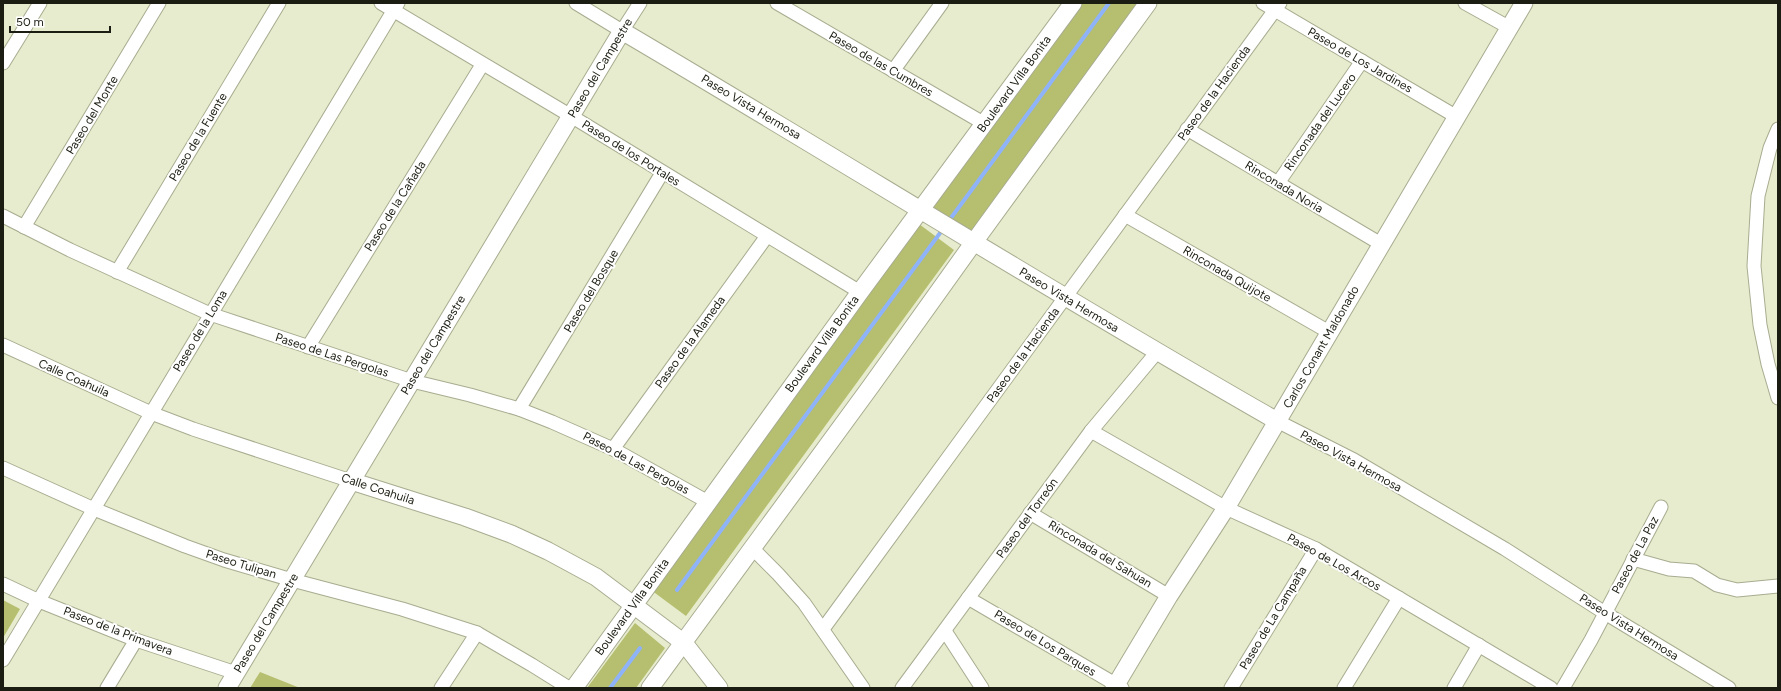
<svg xmlns="http://www.w3.org/2000/svg" width="1781" height="691" font-family="Figtree,sans-serif">
<style>
.green{fill:#b6bf6f}
.lines{fill:none;stroke-linecap:round;stroke-linejoin:round}
.stream{stroke:#8fb3f8;stroke-width:4}
.minor-casing{stroke:#a8ac90;stroke-width:15}
.tertiary-casing{stroke:#a8ac90;stroke-width:19}
.minor{stroke:#fff;stroke-width:13}
.tertiary{stroke:#fff;stroke-width:17}
.labels{text-anchor:middle;stroke-width:4;stroke-linejoin:round;paint-order:stroke}
.street-label{font-size:12px;fill:#1c1d12;stroke:#fff}
</style>
<rect width="100%" height="100%" fill="#e8ecce"/>
<g class="green">
<path d="M1081 3H1138L973 230H965L931 207Z"/>
<path d="M919 224 954 250 686 616 651 590Z"/>
<path d="M3 600 20 609 3 638Z"/>
<path d="M635 623 665 648 636 688H587Z"/>
<path d="M260 672 300 688H250Z"/>
</g>
<g class="lines">
<g class="stream">
<path d="M948 222 1109 3"/>
<path d="M677 590 943 229"/>
<path d="M610 688 640 648"/>
</g>
<g class="minor-casing">
<g id="minor">
<path d="M381 3 571 116 860 292"/>
<path d="M576 3 622 31 640 3"/>
<path d="M777 3 985 124"/>
<path d="M1263 3 1457 117"/>
<path d="M1465 3 1510 28"/>
<path d="M3 63 40 3"/>
<path d="M893 71 942 3"/>
<path d="M1187 129 1381 244"/>
<path d="M1778 129 1770 148 1758 196 1754 266 1760 325 1768 364 1778 398"/>
<path d="M1278 183 1362 61"/>
<path d="M1125 215 1329 332"/>
<path d="M3 216 70 250 210 314 412 381 470 395 519 409 552 422 613 449 708 502"/>
<path d="M24 227 159 3"/>
<path d="M117 272 279 3"/>
<path d="M3 345 151 413 193 429 351 481"/>
<path d="M308 347 482 65"/>
<path d="M519 409 662 173"/>
<path d="M1277 421 1354 460 1505 549 1605 613 1729 688"/>
<path d="M1091 431 1226 508 1316 549 1551 688"/>
<path d="M613 449 767 236"/>
<path d="M3 468 94 509 185 546 224 560 292 580 402 609 477 633 532 665 569 688"/>
<path d="M1030 513 1169 596"/>
<path d="M753 549 778 574 804 603 863 688"/>
<path d="M1633 559 1669 569 1694 571 1717 585 1737 590 1778 586"/>
<path d="M3 584 39 601 136 640 236 673"/>
<path d="M968 598 1122 688"/>
<path d="M823 629 1280 3"/>
<path d="M945 631 982 688"/>
<path d="M3 660 398 3"/>
<path d="M107 688 136 640"/>
<path d="M441 688 477 633"/>
<path d="M902 688 1091 431 1157 352"/>
<path d="M1231 688 1316 549"/>
<path d="M1344 688 1399 598"/>
<path d="M1454 688 1479 645"/>
<path d="M1563 688 1591 640 1661 507"/>
</g>
</g>
<g class="tertiary-casing">
<g id="tertiary">
<path d="M351 481 465 517 511 534 548 551 596 577 684 643 719 688"/>
<path d="M227 688 622 31C841 160 1056 295 1277 421"/>
<path d="M574 688 860 292 1073 3"/>
<path d="M650 688 871 386 974 242 1148 3"/>
<path d="M1114 688 1169 596 1226 508 1524 3"/>
</g>
</g>
<use href="#minor" class="minor"/>
<use href="#tertiary" class="tertiary"/>
</g>
<g class="labels">
<g class="street-label">
<text transform="translate(1360 60) rotate(30)" y="4">Paseo de Los Jardines</text>
<text transform="translate(881 64) rotate(30)" y="4">Paseo de las Cumbres</text>
<text transform="translate(600 68) rotate(-59)" y="4">Paseo del Campestre</text>
<text transform="translate(1014 84) rotate(-54)" y="4">Boulevard Villa Bonita</text>
<text transform="translate(1214 93) rotate(-54)" y="4">Paseo de la Hacienda</text>
<text transform="translate(751 107) rotate(31)" y="4">Paseo Vista Hermosa</text>
<text transform="translate(92 115) rotate(-59)" y="4">Paseo del Monte</text>
<text transform="translate(1320 122) rotate(-55)" y="4">Rinconada del Lucero</text>
<text transform="translate(198 137) rotate(-59)" y="4">Paseo de la Fuente</text>
<text transform="translate(631 153) rotate(32)" y="4">Paseo de los Portales</text>
<text transform="translate(1284 187) rotate(31)" y="4">Rinconada Noria</text>
<text transform="translate(395 206) rotate(-58)" y="4">Paseo de la Cañada</text>
<text transform="translate(1227 274) rotate(30)" y="4">Rinconada Quijote</text>
<text transform="translate(591 291) rotate(-59)" y="4">Paseo del Bosque</text>
<text transform="translate(1069 300) rotate(31)" y="4">Paseo Vista Hermosa</text>
<text transform="translate(200 331) rotate(-59)" y="4">Paseo de la Loma</text>
<text transform="translate(690 342) rotate(-54)" y="4">Paseo de la Alameda</text>
<text transform="translate(822 344) rotate(-54)" y="4">Boulevard Villa Bonita</text>
<text transform="translate(433 345) rotate(-59)" y="4">Paseo del Campestre</text>
<text transform="translate(1321 347) rotate(-60)" y="4">Carlos Conant Maldonado</text>
<text transform="translate(332 355) rotate(18)" y="4">Paseo de Las Pergolas</text>
<text transform="translate(1023 355) rotate(-54)" y="4">Paseo de la Hacienda</text>
<text transform="translate(74 378) rotate(24)" y="4">Calle Coahuila</text>
<text transform="translate(1351 461) rotate(29)" y="4">Paseo Vista Hermosa</text>
<text transform="translate(636 463) rotate(28)" y="4">Paseo de Las Pergolas</text>
<text transform="translate(378 489) rotate(18)" y="4">Calle Coahuila</text>
<text transform="translate(1027 518) rotate(-54)" y="4">Paseo del Torreón</text>
<text transform="translate(1100 554) rotate(31)" y="4">Rinconada del Sahuan</text>
<text transform="translate(1635 555) rotate(-62)" y="4">Paseo de La Paz</text>
<text transform="translate(1334 562) rotate(29)" y="4">Paseo de Los Arcos</text>
<text transform="translate(241 564) rotate(17)" y="4">Paseo Tulipan</text>
<text transform="translate(632 607) rotate(-54)" y="4">Boulevard Villa Bonita</text>
<text transform="translate(1273 618) rotate(-59)" y="4">Paseo de La Campaña</text>
<text transform="translate(266 623) rotate(-59)" y="4">Paseo del Campestre</text>
<text transform="translate(1629 627) rotate(32)" y="4">Paseo Vista Hermosa</text>
<text transform="translate(118 631) rotate(21)" y="4">Paseo de la Primavera</text>
<text transform="translate(1045 643) rotate(31)" y="4">Paseo de Los Parques</text>
</g>
</g>
<rect width="1781" height="691" fill="none" stroke="#1c1d12" stroke-width="8"/>
<path d="M10 26v6h100v-6" fill="none" stroke="#1c1d12" stroke-width="2"/>
<text x="16" y="26" font-size="12" fill="#1c1d12" stroke="#ffffff" stroke-width="3" paint-order="stroke">50 m</text>
</svg>
